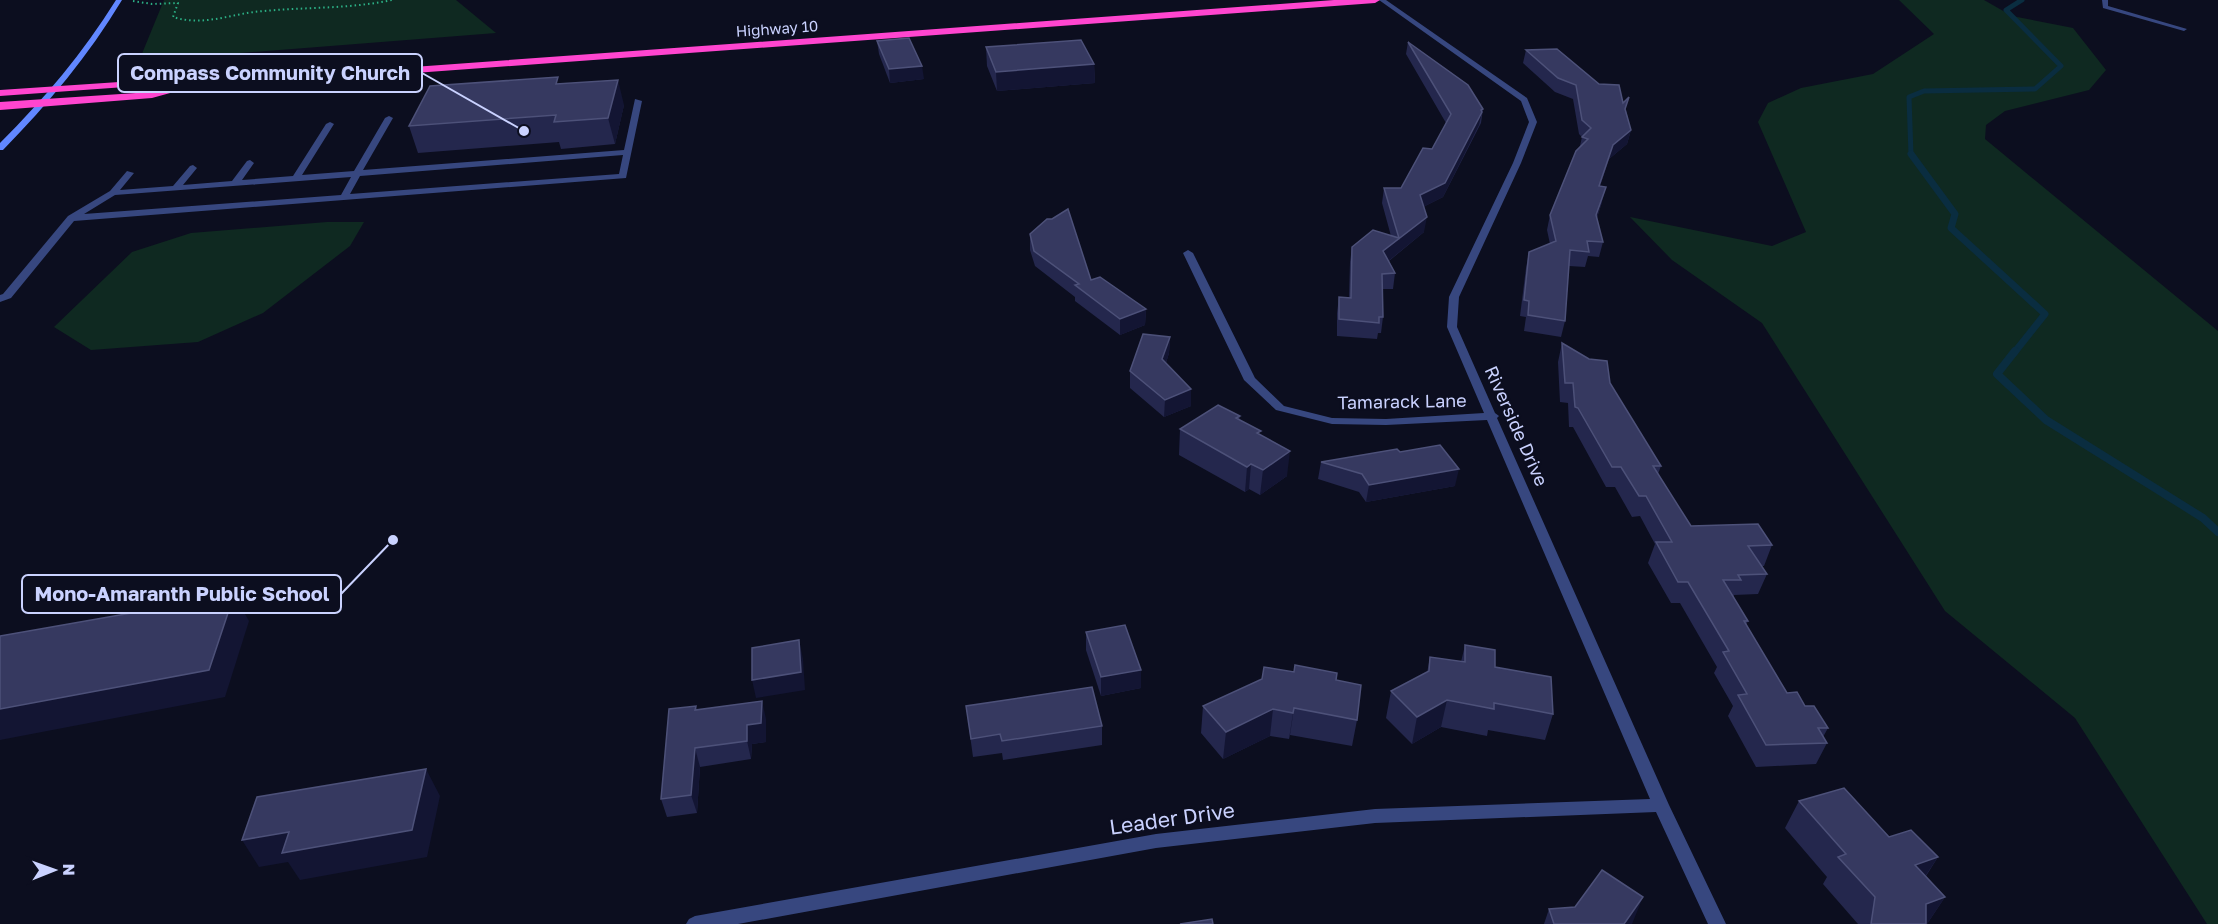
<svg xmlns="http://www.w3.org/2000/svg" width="2218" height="924" font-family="'Golos Text',sans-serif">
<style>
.green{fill:#0f2921}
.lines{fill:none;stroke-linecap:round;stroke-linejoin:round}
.stream-far2{stroke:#0a2d40;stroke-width:5}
.stream-far1{stroke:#0a2d40;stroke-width:7}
.stream{stroke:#0a2d40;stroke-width:8}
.path{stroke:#2cb186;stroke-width:2;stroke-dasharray:1.5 3;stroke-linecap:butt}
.lane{fill:#37477f;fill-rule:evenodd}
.street{fill:#37477f;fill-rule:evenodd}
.secondary{fill:#6187ff;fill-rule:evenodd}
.highway{fill:#ff45cf;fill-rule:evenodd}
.wall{fill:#24274d}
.shaded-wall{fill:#131533}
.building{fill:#363960;stroke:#4d5179;stroke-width:1.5}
.labels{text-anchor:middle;stroke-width:4.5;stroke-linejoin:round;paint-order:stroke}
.far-street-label{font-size:15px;fill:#cad2ff;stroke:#0c0e1f}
.street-label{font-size:18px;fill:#cad2ff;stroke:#0c0e1f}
.near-street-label{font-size:21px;fill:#cad2ff;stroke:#0c0e1f}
.leader{fill:none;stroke:#cad2ff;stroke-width:2}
.callout-dot{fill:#cad2ff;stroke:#0c0e1f;stroke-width:2}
.callout{fill:#0c0e1f;stroke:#cad2ff;stroke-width:2}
.callout-label{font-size:20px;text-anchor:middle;font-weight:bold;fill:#cad2ff}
</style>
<rect width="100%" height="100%" fill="#0c0e1f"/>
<g class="green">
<path d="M164 0H456L496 33 139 61Z"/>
<path d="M1899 0H1984L2012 16 2073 28 2106 70 2089 90 2005 111 1986 125 1985 139 2218 331V924H2207L2075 718 1945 611 1762 323 1672 260 1630 217 1772 246 1806 232 1758 122 1768 103 1801 88 1873 74 1934 34Z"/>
<path d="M327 222H364L350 246 263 313 198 342 91 350 54 327 132 252 191 233Z"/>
</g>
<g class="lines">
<path class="stream-far2" d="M1911 155 1909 97 1924 91 2035 89 2061 66 2006 10 2022 0"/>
<path class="stream-far1" d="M1911 154 1955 214 1951 228 2045 314 2014 353"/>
<path class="stream" d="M2015 351 1997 374 2046 420 2203 518 2218 532"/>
<path class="path" d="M133 1 152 4 178 3 173 17C205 27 232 13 264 11 307 7 349 9 392 0"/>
<g class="lane">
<path d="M2102 0H2108V6L2187 29 2184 31 2103 8Z"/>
<path d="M635 99 642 101 626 178 74 221 11 298 0 302V295L3 294 68 216 110 191 127 171 134 173 120 190 173 186 190 166 193 165 197 168 183 185 232 181 247 161 250 160 254 163 242 180 293 176 326 124 330 122 334 124 302 175 354 171 385 118 389 116 393 118 363 170 624 150ZM623 155 619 174 350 194 360 176ZM351 177 341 195 84 214 115 195Z"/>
</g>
<path class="street" d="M1379 0H1386L1527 98 1537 122 1521 163 1459 297 1457 327 1495 413 1499 416 1497 418 1669 805 1726 924H1708L1656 812 1375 823 1156 848 738 924H686L689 919 695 916 1156 834 1375 809 1650 799 1487 420 1386 425 1332 424 1276 410 1244 380 1183 253 1188 250 1193 253 1255 378 1284 406 1332 418 1386 419 1484 413 1447 327 1449 297 1513 163 1529 122 1521 101Z"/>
<path class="secondary" d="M116 0H122C89 55 48 104 3 150H0V143C44 99 83 53 116 0Z"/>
<g class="highway">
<path d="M1334 0H1380L1375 3 181 90 152 98 0 110V102L151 92 180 84Z"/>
<path d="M149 80 153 81V85L0 96V90Z"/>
</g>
</g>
<g class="wall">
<path d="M877 41 924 79 890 83 879 54Z"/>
<path d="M1408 42 1483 109 1481 123 1443 197 1423 207 1424 232 1389 261 1395 273 1393 289H1382L1383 317 1381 333H1378L1377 339 1337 336V313L1339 297H1349L1350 262 1352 247 1391 236 1382 203 1384 188H1401L1432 149 1446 123 1406 54Z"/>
<path d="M986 47 1094 64 1095 83 997 91 987 66Z"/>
<path d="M1526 50 1626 111 1631 130 1627 144 1609 159 1600 186 1602 202 1597 218 1603 242 1599 257 1588 256 1585 267 1569 266 1565 321 1561 337 1524 331 1526 317 1520 316 1526 268 1529 252 1550 244 1547 230 1550 215 1580 146 1582 137 1579 134 1573 99 1555 92 1523 63Z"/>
<path d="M560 84 624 105 615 144 561 149 559 142 418 153 409 126Z"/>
<path d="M1030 234 1091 280 1146 309 1145 325 1120 335 1075 301V297L1035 266 1030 250Z"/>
<path d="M1170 337 1169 353 1166 363 1191 389V406L1164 417 1130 388V371Z"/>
<path d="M1562 343 1610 383 1661 466 1658 474 1691 526 1772 545 1764 566H1761L1767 574 1758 594 1734 595 1733 598 1748 621 1746 625 1787 693 1805 706 1828 728 1823 737 1827 743 1816 764 1756 767 1728 716 1733 706 1714 673 1717 667 1680 603H1671L1648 563 1655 544 1640 516 1632 517 1615 487H1606L1573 427H1569L1568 403 1560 402 1558 362Z"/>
<path d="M1240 416 1239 420 1260 435 1287 476 1260 495 1249 489 1245 492 1179 455 1180 429Z"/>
<path d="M1321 462 1455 486 1366 502 1359 492 1318 479Z"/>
<path d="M1086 632 1141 688 1101 696 1086 650Z"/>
<path d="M1465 645 1553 714 1545 740 1488 730 1487 736 1441 727 1412 744 1386 718 1391 691 1427 673 1430 657 1461 662Z"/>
<path d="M1336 680 1357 720 1352 746 1290 735 1289 739 1270 736 1223 759 1201 733 1203 706Z"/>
<path d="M696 706 697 710 766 719V742L752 744 751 759 700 767 697 813 667 817 661 799Z"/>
<path d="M966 706 1102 726V745L1003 760 1002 753 973 757Z"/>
<path d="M1799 801 1938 857 1926 876 1945 897 1927 924H1858L1823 884 1827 877 1785 828Z"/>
<path d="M1549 909 1632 924H1544Z"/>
</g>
<g class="shaded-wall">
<path d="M1094 64 1095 83 997 91 996 72Z"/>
<path d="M922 66 924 79 890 83 889 69Z"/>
<path d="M618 80 624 105 615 144 608 118Z"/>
<path d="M1482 112 1479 125 1443 197 1417 210 1420 195Z"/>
<path d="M1631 130 1627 144 1609 159 1595 201 1599 186 1613 145Z"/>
<path d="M1606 187 1602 202 1592 231 1596 215Z"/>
<path d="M1427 217 1424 232 1381 267 1383 251Z"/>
<path d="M1146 309 1145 325 1120 335V319Z"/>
<path d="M1170 337 1169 353 1162 375V359Z"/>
<path d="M1191 389V406L1164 417 1165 400Z"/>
<path d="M1290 451 1287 476 1260 495 1263 470Z"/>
<path d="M1251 464 1249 489 1245 492 1247 467Z"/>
<path d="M1459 469 1455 486 1366 502 1369 485Z"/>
<path d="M234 595 249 621 225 697 0 740V709Z"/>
<path d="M799 640 803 659 805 690 756 698 752 680Z"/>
<path d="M1141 670V688L1101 696V677Z"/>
<path d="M1447 700 1441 727 1412 744 1417 717Z"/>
<path d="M762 701 766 719V742L752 744 751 759 747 741V725Z"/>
<path d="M1294 708 1290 735 1289 739 1293 713Z"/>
<path d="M1273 709 1270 736 1223 759 1226 732Z"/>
<path d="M695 748 700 767 697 813 691 795Z"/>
<path d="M426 769 440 796 427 857 300 880 288 862 259 867 242 840 289 832Z"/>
<path d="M1938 857 1920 884 1915 865Z"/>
<path d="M1643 897 1632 924H1624Z"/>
<path d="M1945 897 1927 924H1912L1926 904Z"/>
</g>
<g class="building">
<path d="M909 38 922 66 889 69 877 41Z"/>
<path d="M1081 40 1094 64 996 72 986 47Z"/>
<path d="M1408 42 1468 85 1483 109 1481 110 1482 112 1445 183 1420 195 1427 217 1383 251 1395 273 1382 274 1383 317H1379V323L1339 319V297L1351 298 1352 247 1373 230 1399 238 1384 188H1401L1423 148 1432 149 1451 114Z"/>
<path d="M1557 49 1599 84 1619 85 1623 103 1629 97 1625 109 1631 130 1613 145 1599 186 1606 187 1596 215 1603 242 1587 241 1589 252 1570 250 1565 321 1528 315 1529 301 1524 300 1529 252 1556 241 1550 215 1576 151 1588 139 1582 137 1591 128 1582 120 1576 85 1558 78 1526 50Z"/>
<path d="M558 77 556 84 618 80 608 118 554 122 556 115 409 126 430 86Z"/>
<path d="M1068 209 1091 280 1100 277 1146 309 1120 319 1075 285 1079 284 1034 251 1030 234 1047 219H1052Z"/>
<path d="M1143 334 1170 337 1162 359 1191 389 1165 400 1130 371Z"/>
<path d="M1562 343 1589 359 1607 361 1610 383 1661 466H1653L1691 526 1758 524 1772 545 1748 546 1767 574 1738 575 1741 580H1723L1748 621H1744L1787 693 1797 692 1805 706H1814L1828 728H1818L1827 743 1766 745 1738 695 1747 694 1723 652 1729 651 1688 582H1678L1656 542H1672L1646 496H1639L1621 467H1612L1578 408 1575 407 1573 383H1565Z"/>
<path d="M1218 405 1240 416 1236 418 1261 431 1257 433 1290 451 1263 470 1251 464 1247 467 1180 429Z"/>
<path d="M1440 445 1459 469 1369 485 1362 474 1321 462 1397 449 1400 452Z"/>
<path d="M234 595 209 670 0 709V636Z"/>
<path d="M1125 625 1141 670 1101 677 1086 632Z"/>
<path d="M799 640 801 672 752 680V648Z"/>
<path d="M1465 645 1495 650V667L1551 677 1553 714 1494 703V709L1447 700 1417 717 1391 691 1429 671 1430 657 1465 662Z"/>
<path d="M1295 665 1337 673 1336 680 1361 685 1357 720 1294 708 1293 713 1273 709 1226 732 1203 706 1262 679 1264 667 1294 672Z"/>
<path d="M1092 687 1102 726 1002 741 1000 734 971 739 966 706Z"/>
<path d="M762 701 761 723 747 725V741L695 748 691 795 661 799 669 709 696 706 695 710Z"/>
<path d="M426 769 412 830 282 853 289 832 242 840 257 797Z"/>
<path d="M1844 788 1889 837 1911 830 1938 857 1915 865 1945 897 1926 904V924H1871L1875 897 1838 857 1846 854 1799 801Z"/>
<path d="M1602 870 1643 897 1624 924H1554L1549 909 1575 907Z"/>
<path d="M1212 919 1213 924H1180Z"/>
</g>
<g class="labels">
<g class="far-street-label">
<text transform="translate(777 29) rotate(-4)" y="5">Highway 10</text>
</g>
<g class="street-label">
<text transform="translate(1402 402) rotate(-1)" y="6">Tamarack Lane</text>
<text transform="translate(1516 426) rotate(66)" y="6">Riverside Drive</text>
</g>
<g class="near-street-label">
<text transform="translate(1172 819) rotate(-8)" y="7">Leader Drive</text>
</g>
</g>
<path class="leader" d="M524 131L422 73M393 540L341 594"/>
<g class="callout-dot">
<circle cx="524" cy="131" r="6"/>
<circle cx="393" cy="540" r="6"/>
</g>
<g class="callout">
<rect x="118" y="54" width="304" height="38" rx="6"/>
<rect x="22" y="575" width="319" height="38" rx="6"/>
</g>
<g class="callout-label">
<text x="270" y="80">Compass Community Church</text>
<text x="182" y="601">Mono-Amaranth Public School</text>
</g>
<g transform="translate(54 870) rotate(89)" stroke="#0c0e1f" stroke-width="4.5" paint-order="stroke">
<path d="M0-4.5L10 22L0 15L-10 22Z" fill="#cad2ff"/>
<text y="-9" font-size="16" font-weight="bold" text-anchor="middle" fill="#cad2ff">N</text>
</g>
</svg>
